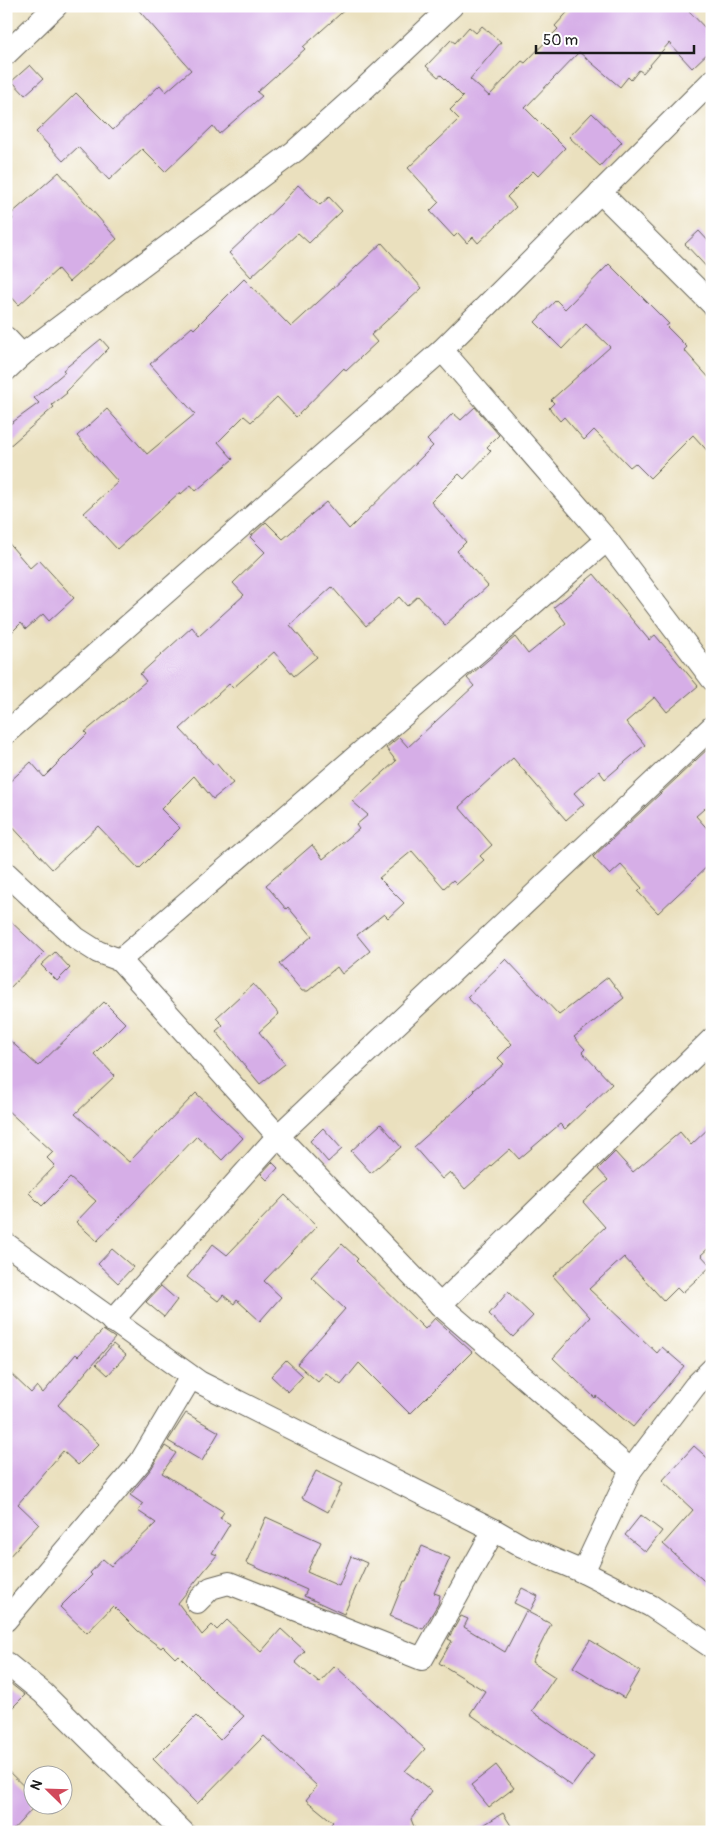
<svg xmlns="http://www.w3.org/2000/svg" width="718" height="1838" font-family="Pangolin,sans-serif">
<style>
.building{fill:#d6aee7}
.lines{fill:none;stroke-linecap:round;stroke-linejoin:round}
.minor-casing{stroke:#646155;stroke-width:24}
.minor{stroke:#fff;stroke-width:22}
</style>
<rect width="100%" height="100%" fill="#fff"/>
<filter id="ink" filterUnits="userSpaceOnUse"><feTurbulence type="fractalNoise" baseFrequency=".02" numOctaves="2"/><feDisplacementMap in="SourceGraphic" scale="10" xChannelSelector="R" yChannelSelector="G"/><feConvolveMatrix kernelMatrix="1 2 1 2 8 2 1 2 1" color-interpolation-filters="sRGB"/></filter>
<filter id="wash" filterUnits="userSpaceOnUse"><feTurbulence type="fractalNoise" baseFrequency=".0096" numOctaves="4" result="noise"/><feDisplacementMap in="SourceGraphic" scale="20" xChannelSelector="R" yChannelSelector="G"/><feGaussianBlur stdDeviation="1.12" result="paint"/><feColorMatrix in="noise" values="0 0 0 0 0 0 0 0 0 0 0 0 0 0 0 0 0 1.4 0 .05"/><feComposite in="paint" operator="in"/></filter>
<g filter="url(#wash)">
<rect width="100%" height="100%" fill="#eae0be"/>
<g id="blocks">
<g class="building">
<path d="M135 6H349L303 47 305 49 257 92 262 96 219 134 213 126 165 172 142 149 109 180 78 147 63 161 36 132 76 93 113 130 160 85 166 92 191 70Z"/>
<path d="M573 6H684L712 35V49L692 68 669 43 643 73 639 70 631 80 628 77 620 87 579 52 525 108 565 148 538 176 533 171 507 197 516 207 478 243 473 237 467 243 458 233 454 237 430 211 439 202 408 168 459 119 450 110 463 97 441 75 438 77 426 66 451 40 455 43 469 27 476 33 482 26 501 42 470 79 489 96 522 61 525 63 558 29 555 26Z"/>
<path d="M30 65 43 79 25 95 12 81Z"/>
<path d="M592 113 622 142 600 166 569 137Z"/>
<path d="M59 172 117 239 69 282 58 269 19 305 6 291V225L13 219 10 215Z"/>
<path d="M298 185 320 205 329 197 342 211 309 243 298 233 251 277 229 253 280 205Z"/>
<path d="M699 231 712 245V273L685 244Z"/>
<path d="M382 243 422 288 371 335 377 342 346 371 344 368 296 417 277 397 251 422 244 416 218 442 233 459 196 491 191 485 181 494 180 492 117 549 84 513 118 482 77 436 107 409 147 454 195 414 150 364 192 327 194 329 244 279 291 327Z"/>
<path d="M609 264 669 324 666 326 687 347 684 350 712 381V456L693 435 650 478 635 463 630 467 594 430 584 440 564 417 560 421 549 408 554 403 551 400 610 347 586 324 562 349 535 322 556 300 565 309Z"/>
<path d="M101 339 109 348 66 392 67 393 52 405 54 407 6 449V427L39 403 34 398 65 372 63 370Z"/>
<path d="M475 407 499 435 487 447 491 451 464 479 459 474 431 502 466 542 457 551 488 586 445 625 418 596 407 606 399 597 366 626 332 587 290 625 317 657 294 676 274 652 233 688 229 684 180 729 214 765 216 763 233 783 213 799 194 776 161 809 180 828 139 869 98 826 52 869 6 820V785L31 762 44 777 87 734 85 732 146 681 140 674 192 627 199 636 244 595 233 583 265 552 250 537 266 522 283 539 326 502 349 529 433 446 427 440 453 413 461 420Z"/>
<path d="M6 540 30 568 39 560 74 598 49 621 43 614 26 629 21 623 6 638Z"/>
<path d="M594 574 649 640 655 635 698 686 667 712 655 697 626 722 645 745 605 779 599 771 574 793 584 804 566 820 513 758 459 807 492 845 480 856 484 860 457 884 453 880 444 888 412 851 379 878 404 903 388 918 384 914 357 935 370 951 342 974 337 967 308 991H302L279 964 312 936 288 907 286 909 266 885 312 845 323 859 359 829 356 825 368 815 352 801 396 761 386 748 399 737 408 747 474 686 467 678 515 637 528 654 566 623 554 607Z"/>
<path d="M712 745V802L696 816 712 834V862L658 913 638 892 642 888 621 865 610 875 593 857Z"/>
<path d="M6 917 44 953 6 992Z"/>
<path d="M55 952 70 968 57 981 41 965Z"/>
<path d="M506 959 559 1015 608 977 624 998 574 1037 585 1049 582 1052 612 1084 565 1129 560 1124 519 1159 510 1149 465 1189 450 1172 442 1179 414 1147 464 1102 475 1091 474 1090 504 1064 498 1058 512 1044 467 997Z"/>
<path d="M253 984 279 1014 259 1032 285 1064 260 1084 216 1031 223 1025 216 1018Z"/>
<path d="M104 1002 125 1023 94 1054 115 1076 75 1114 129 1162 196 1093 243 1138 222 1160 197 1136 97 1241 76 1222 96 1201 70 1178 42 1206 29 1193 55 1166 47 1158 53 1152 6 1109V1037L38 1066Z"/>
<path d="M381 1124 401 1147 371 1173 351 1151Z"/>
<path d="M712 1125V1245L701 1255 711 1266 682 1293 677 1288 664 1301 624 1257 589 1289 657 1353 662 1347 684 1366 633 1427 596 1396 595 1398 553 1358 590 1317 553 1276 605 1227 583 1202 608 1180 598 1169 615 1152 633 1172 680 1132 691 1145Z"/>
<path d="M323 1128 342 1149 328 1162 310 1141Z"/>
<path d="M272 1162 278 1168 267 1180 261 1174Z"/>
<path d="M285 1195 317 1226 264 1281 281 1297 260 1321 237 1300 234 1304 223 1295 218 1301 187 1277 213 1244 227 1255Z"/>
<path d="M342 1244 358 1259 356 1261 425 1329 435 1318 472 1352 410 1414 359 1363 341 1385 326 1373 318 1382 297 1364 345 1309 311 1277Z"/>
<path d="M112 1249 133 1267 118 1283 98 1264Z"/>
<path d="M161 1286 177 1300 164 1317 146 1302Z"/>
<path d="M508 1292 533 1316 513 1337 489 1314Z"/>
<path d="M103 1330 115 1338 58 1405 99 1444 78 1465 63 1451 18 1504 39 1524 6 1560V1369L31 1393 37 1386 43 1393 76 1354 78 1356Z"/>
<path d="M113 1344 126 1355 108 1375 96 1364Z"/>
<path d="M286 1360 303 1376 288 1392 271 1376Z"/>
<path d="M186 1413 219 1432 202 1461 168 1441Z"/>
<path d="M165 1446 176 1453 162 1473 224 1512 220 1518 230 1524 212 1553 217 1555 178 1603 202 1635 212 1625 217 1630 227 1620 261 1652 281 1629 305 1651 295 1662 319 1683 335 1666 425 1749 405 1771 432 1791 411 1819 416 1832H323L333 1822 306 1800 317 1786 264 1736 197 1804 153 1759 196 1716 220 1740 244 1716 217 1694 178 1655 175 1658 163 1646 161 1648 138 1631 113 1606 87 1633 60 1607 92 1575 90 1573 103 1559 111 1566 156 1523 138 1511 143 1504 130 1495 151 1469Z"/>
<path d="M694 1446 712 1462V1588L663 1544 693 1510 662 1481Z"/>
<path d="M316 1471 342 1484 328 1512 302 1498Z"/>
<path d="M641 1515 662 1531 646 1552 625 1535Z"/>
<path d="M266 1517 321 1542 307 1572 339 1586 351 1556 367 1563 344 1614 304 1596 307 1590 246 1563Z"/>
<path d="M422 1546 450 1558 434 1593 440 1595 438 1604 423 1629 390 1616 404 1581H406Z"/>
<path d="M522 1588 538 1596 530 1611 514 1603Z"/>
<path d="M526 1611 551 1624 532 1662 555 1677 532 1711 594 1756 572 1786 470 1714 485 1691 439 1663 452 1641 448 1639 461 1616 468 1619 464 1627 505 1652Z"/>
<path d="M590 1640 640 1671 624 1698 573 1667Z"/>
<path d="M6 1680 25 1695 6 1714Z"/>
<path d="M496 1765 514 1788 489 1807 471 1785Z"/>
<path d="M6 1769 32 1794V1809L11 1832H6Z"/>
<path d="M503 1813 515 1832H472Z"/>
</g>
</g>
</g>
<g filter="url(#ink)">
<use href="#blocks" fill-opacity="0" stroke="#646155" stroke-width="1"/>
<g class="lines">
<g class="minor-casing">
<g id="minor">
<path d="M6 54 56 6"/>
<path d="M600 192 712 304"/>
<path d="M6 338 22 355"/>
<path d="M442 350 607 540 712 679"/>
<path d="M6 370 22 355 295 151 365 88 452 6"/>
<path d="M6 733 442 350 712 81"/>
<path d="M6 873 76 938 98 952 120 960 278 1136 440 1305 631 1470"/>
<path d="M120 960 607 540"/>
<path d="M6 1244 199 1382 494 1530 522 1546 583 1572 651 1606 712 1647"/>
<path d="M440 1305 712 1039"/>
<path d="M112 1321 278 1136 712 727"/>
<path d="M583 1572 631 1470 695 1386 712 1369"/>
<path d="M197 1602 211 1588 229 1583 422 1659 494 1530"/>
<path d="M6 1620 141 1461 191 1377"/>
<path d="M6 1663 43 1693 183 1832"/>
</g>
</g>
<use href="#minor" class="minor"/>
</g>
</g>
<rect width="718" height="1838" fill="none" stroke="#fff" stroke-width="25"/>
<g transform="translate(48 1790) rotate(293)"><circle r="24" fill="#ffffff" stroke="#a4a4a4"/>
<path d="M0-4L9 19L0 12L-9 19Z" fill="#d1495b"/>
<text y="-8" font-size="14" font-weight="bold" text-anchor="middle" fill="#1c1c1c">N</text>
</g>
<path d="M536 45v8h158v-8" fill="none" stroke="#1c1c1c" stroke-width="2.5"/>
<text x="543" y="45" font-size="15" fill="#1c1c1c" stroke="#ffffff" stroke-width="4" paint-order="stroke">50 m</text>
</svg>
